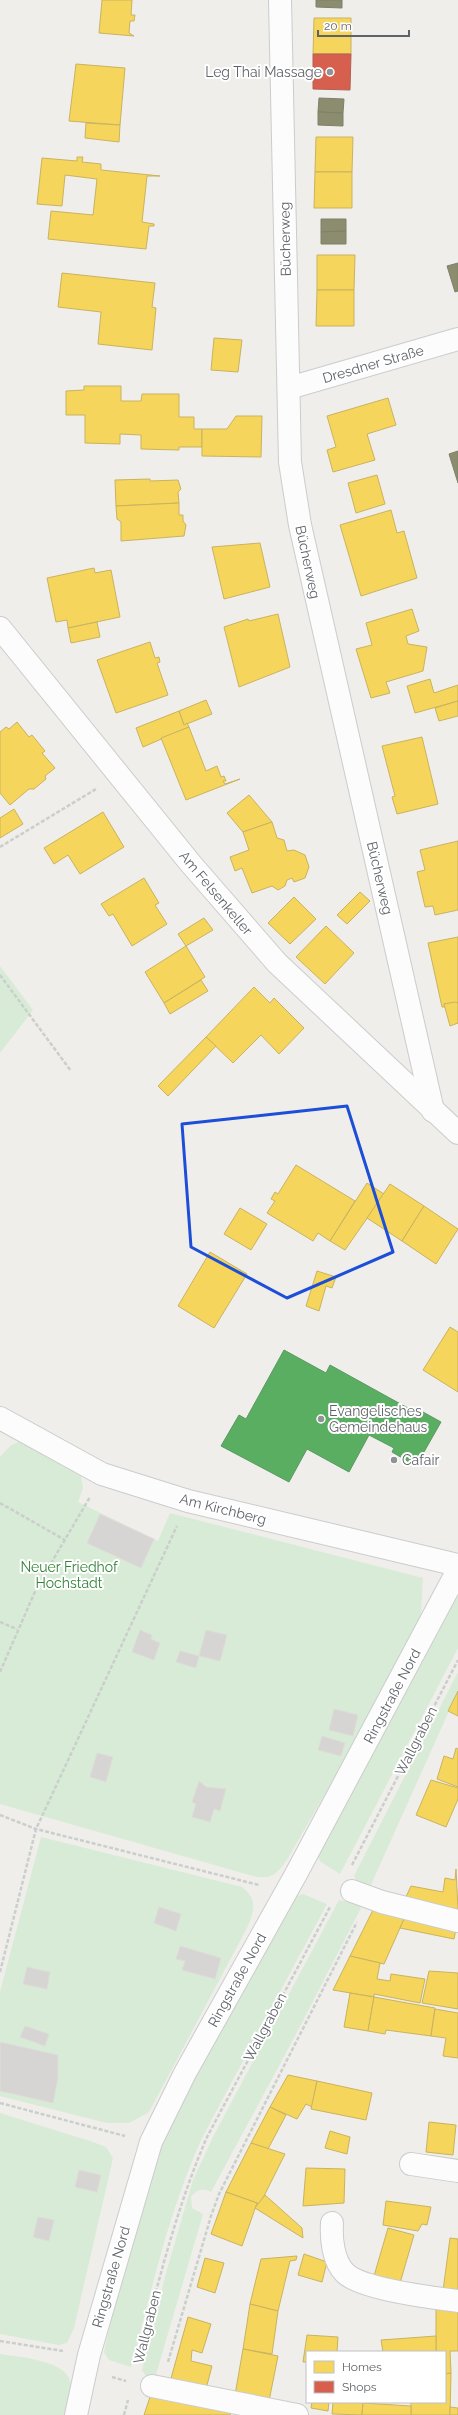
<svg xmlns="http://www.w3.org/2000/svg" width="458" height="2415" font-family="Raleway,sans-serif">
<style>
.green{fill:#d8ebd6}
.homes{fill:#f6d55c;stroke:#c9b360}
.shops{fill:#d6604d;stroke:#b26155}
.public{fill:#5aae61;stroke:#5c9863}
.industry{fill:#8c8c6e;stroke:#7e806c}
.building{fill:#d6d5d3;stroke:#deddd9}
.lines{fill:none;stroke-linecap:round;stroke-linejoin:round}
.minor-casing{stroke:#cbcccc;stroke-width:24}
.path{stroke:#cacfcc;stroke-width:2.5;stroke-dasharray:4 2;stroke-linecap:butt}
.minor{stroke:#fdfcfc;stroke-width:22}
.marked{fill:none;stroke:#1d4ed8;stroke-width:3;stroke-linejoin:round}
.poi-dot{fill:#919496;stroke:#fff;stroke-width:1.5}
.labels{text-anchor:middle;stroke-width:4;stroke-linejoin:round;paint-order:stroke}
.poi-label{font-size:14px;fill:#5f6368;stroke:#fff;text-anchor:start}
.street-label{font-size:14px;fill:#5f6368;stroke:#fff}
.park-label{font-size:14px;fill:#348238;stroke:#fff}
</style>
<rect width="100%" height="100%" fill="#efeeea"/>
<g class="green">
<path d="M0 966 33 1010 0 1053Z"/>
<path d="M19 1442 81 1476 83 1488 78 1502 158 1541 170 1513 423 1578 420 1629 288 1858C277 1874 272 1880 253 1876L0 1804V1457L11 1445Z"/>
<path d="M458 1595V1648L340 1874 321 1862 316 1855Z"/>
<path d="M458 1672V1691L370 1887 358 1883 354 1876Z"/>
<path d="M41 1837 242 1887C257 1899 255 1909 248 1926L149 2112 129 2123H107L0 2096V1992Z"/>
<path d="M303 1894 327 1904 203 2136C169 2209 152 2289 131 2367L109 2360 104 2352 134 2218 165 2133 291 1898Z"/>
<path d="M339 1900 355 1903 361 1908 294 2038 211 2192C203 2187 196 2190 191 2197L192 2208 203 2214 155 2378H147L142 2370 166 2273 193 2180 213 2137Z"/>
<path d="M0 2113 93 2142 106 2147 113 2158 74 2328 67 2343 59 2345 0 2334Z"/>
<path d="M0 2354C18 2357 65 2360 70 2381 73 2392 67 2405 64 2415H0Z"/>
</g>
<g class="homes">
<path d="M102 0H132L131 15H135L134 21H130L129 33 134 36 99 33Z"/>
<path d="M314 18H351V54H313Z"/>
<path d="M76 64 125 68 120 125 69 121Z"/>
<path d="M86 123 120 125 119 142 85 138Z"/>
<path d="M316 137H353L352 172H315Z"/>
<path d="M77 157H83L82 162 101 164V170L160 176H147L142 222 154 224V226H149L146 249 48 239 51 211 93 215 97 179 65 175 62 206 37 204 42 158 77 161Z"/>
<path d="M315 172H352V208H314Z"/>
<path d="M317 255H355L354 290H317Z"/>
<path d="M62 273 155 283 152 307 156 308 152 350 98 344 101 312 58 307Z"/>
<path d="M317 290H354V326H316Z"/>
<path d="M214 338 242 340 238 372 211 370Z"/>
<path d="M84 386H121V401H141L142 394H179V417H194V429H202V447H179V450L141 449V435L120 434V444L85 443V415H66V391L84 390Z"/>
<path d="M388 398 396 425 367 434 375 460 333 472 327 450 336 447 327 416Z"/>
<path d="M236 416H262L261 457 202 456V429H227Z"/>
<path d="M377 475 385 504 356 513 348 483Z"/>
<path d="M150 479V481L178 480 181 489 178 492 179 503 116 506 115 480Z"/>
<path d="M179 503V515H183V521L186 525 184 536 121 541V522L117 519 116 506Z"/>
<path d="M391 510 397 533 404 531 417 578 361 596 340 525Z"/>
<path d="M260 543 270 587 224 599 212 547Z"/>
<path d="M94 568 95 573 111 570 120 617 68 628 67 620 56 622 47 578Z"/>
<path d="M412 609 419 631 406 636 408 644 427 647 423 671 386 682 390 693 371 698 356 649 372 645 366 623Z"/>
<path d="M278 614 290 667 239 687 224 627 248 619 249 621Z"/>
<path d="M97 622 100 637 71 643 68 628Z"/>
<path d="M150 642 155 658 159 657 160 662 157 663 168 695 116 713 97 660Z"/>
<path d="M430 679 434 693 458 685V701L415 713 407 686Z"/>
<path d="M206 700 212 714 184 725 179 711Z"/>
<path d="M458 701V716L439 721 435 708Z"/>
<path d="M179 711 184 725 187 723 189 727 143 747 136 728Z"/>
<path d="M17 722 29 737 32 735 45 751 42 753 55 768 45 776 46 779 34 789H29L10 805 0 793V732L6 727 9 729Z"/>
<path d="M189 727 206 771 217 766 221 777 224 776 226 781H223L225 784 240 779 186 800 161 738Z"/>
<path d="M422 737 438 804 397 814 392 797 395 796 382 746Z"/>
<path d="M249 795 272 822 243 832 227 813Z"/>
<path d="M14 809 23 824 0 838V818Z"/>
<path d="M103 812 124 847 80 874 68 855 54 864 44 848Z"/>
<path d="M272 822 277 838 284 840 287 851 294 850 305 855 309 867 305 878 294 882 292 878 287 880 285 886 278 890 272 886 252 893 242 868 235 871 230 857 249 850 243 832Z"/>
<path d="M458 841V910L435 915 433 906 425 907 417 872 425 870 420 850Z"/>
<path d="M144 878 159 903 155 905 167 924 132 946 113 914 109 916 101 904Z"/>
<path d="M360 892 370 901 347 924 337 915Z"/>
<path d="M294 897 316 919 290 944 268 923Z"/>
<path d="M204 918 213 930 186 946 178 934Z"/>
<path d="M326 926 354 953 325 984 296 957Z"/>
<path d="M458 937V1003L444 1004 445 1007H442L428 943Z"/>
<path d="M186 946 205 977 164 1003 145 972Z"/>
<path d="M201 980 208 991 170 1014 164 1003Z"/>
<path d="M254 987 270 1003 274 998 304 1028 279 1054 261 1035 233 1063 206 1037Z"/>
<path d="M455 1002 458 1003V1023L450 1026 444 1004Z"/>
<path d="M206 1037 216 1046 168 1096 158 1086Z"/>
<path d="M296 1165 355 1201 330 1241 318 1233 313 1241 267 1213 275 1201 271 1199 275 1192 278 1194Z"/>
<path d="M367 1183 384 1194 345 1250 330 1241Z"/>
<path d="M390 1184 424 1206 402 1241 367 1218Z"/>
<path d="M424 1206 458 1229 436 1264 402 1241Z"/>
<path d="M240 1208 267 1224 251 1250 224 1234Z"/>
<path d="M210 1252 247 1274 214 1328 178 1306Z"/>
<path d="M317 1271 336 1277 332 1288 326 1286 319 1311 306 1306Z"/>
<path d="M450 1327 458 1332V1392L423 1370Z"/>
<path d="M458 1691V1716L448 1711Z"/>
<path d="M456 1748 458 1749V1787L437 1779 444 1756 453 1759Z"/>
<path d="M431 1780 458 1788V1799L446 1827 416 1815Z"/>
<path d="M456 1869 458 1910 405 1899 411 1886 443 1892 445 1878 455 1880Z"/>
<path d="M374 1908 404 1919 384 1964 350 1956Z"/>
<path d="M404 1919 456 1929 454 1939 400 1928Z"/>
<path d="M350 1956 380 1963 377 1979 390 1981 391 1974 425 1979 420 2003 374 1994V1997L333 1990Z"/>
<path d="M429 1971 458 1973V2009L422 2003Z"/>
<path d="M350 1993 374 1997 368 2031 344 2027Z"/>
<path d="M374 1997 435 2008 431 2036 386 2030 385 2034 368 2031Z"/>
<path d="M435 2009 458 2013V2058L443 2056 446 2038 431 2036Z"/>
<path d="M288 2075 317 2081 312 2107 306 2104 297 2119 270 2107Z"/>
<path d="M317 2081 372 2093 366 2120 311 2109Z"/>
<path d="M270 2107 286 2115 268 2149 251 2143Z"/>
<path d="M429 2122 456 2125 453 2155 426 2152Z"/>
<path d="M330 2131 350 2137 347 2154 325 2148Z"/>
<path d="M251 2143 285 2154 260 2204 226 2192Z"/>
<path d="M306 2168 345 2169 344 2203 303 2206Z"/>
<path d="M226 2192 257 2203 242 2246 211 2234Z"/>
<path d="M265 2195 302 2228 303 2238 255 2208Z"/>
<path d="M386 2201 431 2207 427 2225 422 2224 418 2231 383 2225Z"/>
<path d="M388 2228 414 2235 400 2283 374 2276Z"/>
<path d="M450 2238 458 2239V2293L443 2291Z"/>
<path d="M304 2254 327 2262 322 2282 298 2275Z"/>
<path d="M297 2256 296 2260 290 2261 278 2311 250 2304 261 2259Z"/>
<path d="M205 2258 224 2263 215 2293 197 2287Z"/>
<path d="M250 2304 278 2311 272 2354 243 2349Z"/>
<path d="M436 2307 458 2309V2351H450L451 2373 445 2374V2352H436Z"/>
<path d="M188 2317 211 2324 202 2353 192 2350 191 2361 212 2366 206 2389 170 2382Z"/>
<path d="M307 2335 338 2337 337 2352H307V2362H303Z"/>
<path d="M436 2336V2352H383L381 2340Z"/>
<path d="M243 2349 278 2356 269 2401 235 2395Z"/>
<path d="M451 2373 450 2415H411V2402H445V2374Z"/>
<path d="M151 2394 233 2408 230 2415H144Z"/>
<path d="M312 2402H329L328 2411 311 2408Z"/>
<path d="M333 2402H363L362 2415 332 2414Z"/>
<path d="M363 2403 411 2406V2415H362Z"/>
<path d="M450 2407 458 2408V2415H450Z"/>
</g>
<path class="shops" d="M313 54H351L350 90 313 89Z"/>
<path class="public" d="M284 1350 326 1373 330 1365 415 1412 412 1416 419 1419 423 1412 441 1422 416 1466 392 1452 394 1448 369 1435 349 1472 307 1449 289 1482 221 1446 239 1415 246 1419Z"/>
<g class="industry">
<path d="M316 0H342V8L316 7Z"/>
<path d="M319 98 344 99 343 113 318 112Z"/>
<path d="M318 112 343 113V126L318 125Z"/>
<path d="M321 219H346V231L321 232Z"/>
<path d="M346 231V244H321V232Z"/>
<path d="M458 263V291L455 292 447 266Z"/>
<path d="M458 451V483L449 454Z"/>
</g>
<g class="building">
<path d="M100 1514 154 1539 141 1568 87 1543Z"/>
<path d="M140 1630 152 1635 151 1639 160 1643 154 1660 132 1652Z"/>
<path d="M206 1630 227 1635 220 1661 199 1656Z"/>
<path d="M180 1651 199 1656 196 1668 176 1662Z"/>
<path d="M334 1709 358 1715 353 1736 329 1730Z"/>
<path d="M322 1736 345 1743 341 1756 318 1750Z"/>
<path d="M97 1753 113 1757 106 1782 90 1777Z"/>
<path d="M199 1781 206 1787 226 1789 220 1811 214 1809 210 1822 192 1817 196 1804 192 1802Z"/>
<path d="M159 1907 181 1914 176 1931 154 1923Z"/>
<path d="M180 1946 221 1958 215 1979 182 1970 185 1961 176 1959Z"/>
<path d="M27 1967 50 1972 47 1989 23 1984Z"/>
<path d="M25 2026 49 2034 45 2046 20 2037Z"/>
<path d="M0 2042 58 2055V2078L53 2103 0 2091Z"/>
<path d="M79 2170 101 2175 97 2192 75 2187Z"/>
<path d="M38 2217 54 2220 49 2241 33 2237Z"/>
</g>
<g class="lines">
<g class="minor-casing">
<g id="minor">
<path d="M280 0 290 462 300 525 433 1111"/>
<path d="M289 388 458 339"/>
<path d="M0 628 191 864 277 963 458 1133"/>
<path d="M0 1418 102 1474 188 1501 458 1565"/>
<path d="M352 1891 382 1902 458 1921"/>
<path d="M411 2164 458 2171"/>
<path d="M332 2223C331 2239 333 2261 345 2273 361 2289 434 2298 458 2301"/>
<path d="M152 2386 297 2415"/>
<path d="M76 2415 89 2355 151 2142 185 2073 295 1876 458 1570"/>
</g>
</g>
<g class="path">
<path d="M0 847 96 789"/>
<path d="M0 975 71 1071"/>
<path d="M0 1503 65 1540"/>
<path d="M0 1622 17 1629"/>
<path d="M0 1672 37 1587 90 1497"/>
<path d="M0 1815 36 1829 259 1885"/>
<path d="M352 1865 458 1660"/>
<path d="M0 1972 36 1829 177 1526"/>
<path d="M0 2103 125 2136"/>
<path d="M0 2341 63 2351"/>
<path d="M138 2362C157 2286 176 2209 207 2137L330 1907"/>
<path d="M168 2362 211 2216 219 2194 357 1922"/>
<path d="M112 2377 126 2381"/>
<path d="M124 2415 128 2400"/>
</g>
<use href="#minor" class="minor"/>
</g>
<path class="marked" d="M347 1106 393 1252 287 1298 191 1247 182 1124Z"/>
<g class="poi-dot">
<circle cx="330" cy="72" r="4"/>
<circle cx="321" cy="1419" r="4"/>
<circle cx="394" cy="1460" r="4"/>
</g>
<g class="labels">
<g class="poi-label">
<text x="322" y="77" text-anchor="end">Leg Thai Massage</text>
<text x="329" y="1416">Evangelisches<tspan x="329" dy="16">Gemeindehaus</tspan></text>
<text x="402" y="1465">Cafair</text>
</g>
<g class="street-label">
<text transform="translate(285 239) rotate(-91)" y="5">Bücherweg</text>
<text transform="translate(373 364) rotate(-16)" y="5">Dresdner Straße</text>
<text transform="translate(308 562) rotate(78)" y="5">Bücherweg</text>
<text transform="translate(380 878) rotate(77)" y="5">Bücherweg</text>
<text transform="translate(216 893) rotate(50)" y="5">Am Felsenkeller</text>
<text transform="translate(223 1509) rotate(14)" y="5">Am Kirchberg</text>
<text transform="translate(392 1696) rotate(-62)" y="5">Ringstraße Nord</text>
<text transform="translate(416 1741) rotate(-63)" y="5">Wallgraben</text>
<text transform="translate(237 1980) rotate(-61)" y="5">Ringstraße Nord</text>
<text transform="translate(265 2027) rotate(-62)" y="5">Wallgraben</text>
<text transform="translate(111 2277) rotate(-74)" y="5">Ringstraße Nord</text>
<text transform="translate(147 2327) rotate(-76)" y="5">Wallgraben</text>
</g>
<g class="park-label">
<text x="69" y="1572">Neuer Friedhof<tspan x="69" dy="16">Hochstadt</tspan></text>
</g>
</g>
<rect x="306" y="2351" width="140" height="52" fill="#ffffff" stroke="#bfc1c3"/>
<rect x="314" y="2361" width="20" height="12" fill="#f6d55c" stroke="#bfc1c3"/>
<text x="342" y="2371" font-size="12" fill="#5f6368">Homes</text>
<rect x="314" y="2381" width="20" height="12" fill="#d6604d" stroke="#bfc1c3"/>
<text x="342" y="2391" font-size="12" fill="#5f6368">Shops</text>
<path d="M318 30v6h91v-6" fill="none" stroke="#5f6368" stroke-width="2"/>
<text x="324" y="30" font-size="12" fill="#5f6368" stroke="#ffffff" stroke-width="3" paint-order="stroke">20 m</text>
</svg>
